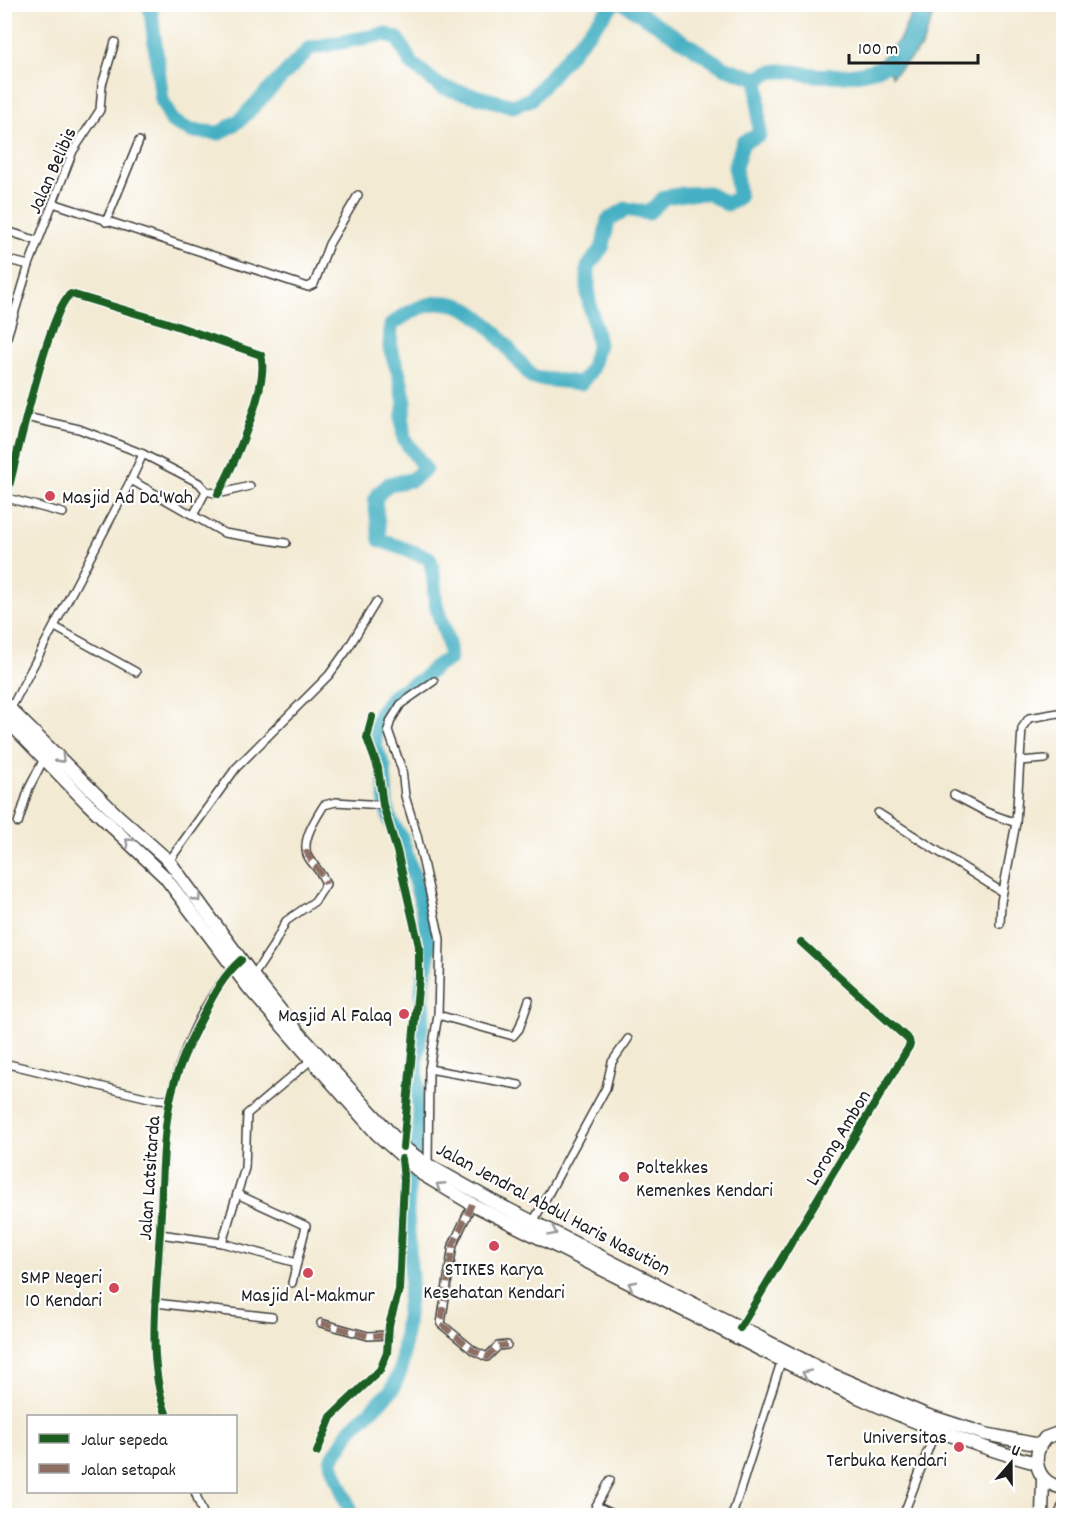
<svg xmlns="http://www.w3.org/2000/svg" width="1068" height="1520" font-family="Dekko,sans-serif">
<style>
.water{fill:#45b0c3;stroke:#306670;stroke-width:1.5}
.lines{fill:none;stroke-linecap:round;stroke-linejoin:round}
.river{stroke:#45b0c3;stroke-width:15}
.minor-casing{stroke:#3c3b37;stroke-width:10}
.trunk-casing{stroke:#3c3b37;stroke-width:15}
.minor{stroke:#fff;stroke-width:7}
.trunk{stroke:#fff;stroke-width:12}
.quiet{stroke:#8d6e63;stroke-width:6;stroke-dasharray:12 6;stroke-linecap:butt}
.cycleway-casing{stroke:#fff;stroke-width:11}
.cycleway{stroke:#1b5e20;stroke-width:8}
.oneway{stroke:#999}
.poi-dot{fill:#d1495b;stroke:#fff;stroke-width:2}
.labels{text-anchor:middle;stroke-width:4.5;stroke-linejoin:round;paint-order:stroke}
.street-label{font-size:20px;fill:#1c1c1c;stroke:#fff}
.poi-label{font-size:20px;fill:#1c1c1c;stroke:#fff;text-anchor:end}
</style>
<rect width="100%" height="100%" fill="#fff"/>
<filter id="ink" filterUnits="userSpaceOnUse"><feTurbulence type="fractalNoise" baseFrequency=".0167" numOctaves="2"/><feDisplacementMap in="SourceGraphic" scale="12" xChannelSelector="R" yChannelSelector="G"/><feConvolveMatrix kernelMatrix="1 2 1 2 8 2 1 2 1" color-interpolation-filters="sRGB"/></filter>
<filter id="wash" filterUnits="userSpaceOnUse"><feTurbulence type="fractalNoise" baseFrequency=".008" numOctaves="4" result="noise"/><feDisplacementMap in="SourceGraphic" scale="24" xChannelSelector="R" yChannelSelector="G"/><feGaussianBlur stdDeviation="1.35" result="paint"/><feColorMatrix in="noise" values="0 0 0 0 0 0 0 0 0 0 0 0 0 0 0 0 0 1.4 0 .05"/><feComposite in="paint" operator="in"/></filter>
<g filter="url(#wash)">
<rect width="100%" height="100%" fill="#f3ead3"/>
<path class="water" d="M916 5H937L921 48 892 76 881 59 899 40Z"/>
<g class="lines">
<g class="river">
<path d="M150 4 162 100 172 121 191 131 220 133 240 120 310 48 385 34 398 39 411 63 441 87 513 106 531 99 613 4"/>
<path d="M625 4 723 67 758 79C775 65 795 73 816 75 845 77 877 74 901 56"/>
<path d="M352 1516 331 1461 351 1429 392 1390 401 1369 411 1280 407 1213 409 1181 420 1130 416 1065 423 1013 422 990 430 944 420 898 401 837 391 822 386 805 384 767 375 746V728L380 713 395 694 423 679 435 667 449 659C451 638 440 624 436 604 433 588 436 574 429 558L380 540 375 501 380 492 389 484 411 480 425 469 404 439 402 420 405 402 399 374 390 348 391 325C462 270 489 328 533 378L581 383 591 370 598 344 588 296V267L603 246 608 220 626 209 648 213 665 197 684 194 708 193 727 204 739 197 735 167 743 142 759 135 758 79"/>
</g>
</g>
</g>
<g filter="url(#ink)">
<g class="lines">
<g class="minor-casing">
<g id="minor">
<path d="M53 203 308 287 314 284 329 244 358 195"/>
<path d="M106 222 139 141"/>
<path d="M4 230 38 241"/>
<path d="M4 259 29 265"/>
<path d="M4 347 29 265 73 151 100 110 102 85 115 42"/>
<path d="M26 417 79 429 143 454 131 480"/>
<path d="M143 454 199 483 206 491"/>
<path d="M7 498 63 513"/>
<path d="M4 507C12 477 50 303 71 294L165 322 261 355C270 384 233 467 218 494"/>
<path d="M194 514 206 491 218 494 250 486"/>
<path d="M55 627 136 672"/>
<path d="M11 708 131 480 224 533 286 543"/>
<path d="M372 717 367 738 378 768 383 805 397 851 419 946V978L403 1147"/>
<path d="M1020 761 1045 759"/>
<path d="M954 795 986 812 1016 823"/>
<path d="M878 813 1002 892"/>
<path d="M18 823 29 788 45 757"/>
<path d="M169 861 236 768 329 675 347 650 376 602"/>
<path d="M1000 924 1001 902 1016 823 1022 728 1029 718 1064 712"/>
<path d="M253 976 273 946 286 921 315 901 326 884C322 873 316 868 310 860 298 844 315 820 324 805L336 802 383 805"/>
<path d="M438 1015 513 1036 519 1029 529 1000"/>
<path d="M4 1063 149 1098 170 1100"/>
<path d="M429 1069 438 1015 440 939 417 835 405 796 402 770 388 730 391 720 401 704 434 681"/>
<path d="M428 1165 429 1069 519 1085"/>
<path d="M237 1194 306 1226 292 1283"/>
<path d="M472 1204 453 1245 441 1324 474 1351 487 1357 498 1346 507 1345"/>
<path d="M533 1222 606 1088 612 1062 628 1039"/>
<path d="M160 1234 222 1243 245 1168 247 1114 310 1061"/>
<path d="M222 1243 297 1263"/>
<path d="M156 1303 272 1317"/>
<path d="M321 1323 368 1336 389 1335"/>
<path d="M740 1328 910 1045 909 1040 801 942"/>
<path d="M167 1416C146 1361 157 1294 160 1236 162 1191 162 1145 170 1100 178 1058 205 998 234 966"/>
<path d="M317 1452 331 1417 380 1370 387 1353 389 1325 399 1290 404 1180 402 1159"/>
<path d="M195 1492 204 1516"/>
<path d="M596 1506 610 1480"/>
<path d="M592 1516 596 1506 618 1516"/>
<path d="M732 1516 781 1362"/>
<path d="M903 1516 936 1429"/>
</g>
</g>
<g class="trunk-casing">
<g id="trunk">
<path d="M4 703 117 815 169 861 253 976 297 1031 403 1147 428 1165 494 1202 835 1376 926 1415 985 1434 1040 1445"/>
<path d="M4 717 88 804 165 877 248 987 377 1134 422 1174 472 1204C549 1242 626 1281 703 1320 810 1376 919 1431 1036 1463"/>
<path d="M1064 1431 1045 1438C1029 1458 1037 1484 1064 1488"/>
<path d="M1042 1516 1043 1479"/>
<path d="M1061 1516 1064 1508"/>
</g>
</g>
<use href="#minor" class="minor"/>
<use href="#trunk" class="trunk"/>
<g class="quiet">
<path d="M306 850C310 863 322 871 326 884"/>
<path d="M472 1204 453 1245 441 1324 474 1351 487 1357 498 1346 507 1345"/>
<path d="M321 1323 368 1336 389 1335"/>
</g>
<g class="cycleway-casing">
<g id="cycleway">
<path d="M4 507C12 477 50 303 71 294L165 322 261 355C270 384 233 467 218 494"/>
<path d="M372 717 367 738 378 768 383 805 397 851 419 946V978L403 1147"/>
<path d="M740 1328 910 1045 909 1040 801 942"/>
<path d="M167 1416C147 1364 156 1300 159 1245 163 1197 161 1148 170 1100 176 1071 189 1042 203 1016 213 995 223 976 241 960"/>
<path d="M317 1452 331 1417 380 1370 387 1353 389 1325 399 1290 404 1180 402 1159"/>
</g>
</g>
<use href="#cycleway" class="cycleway"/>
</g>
<defs><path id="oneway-chevron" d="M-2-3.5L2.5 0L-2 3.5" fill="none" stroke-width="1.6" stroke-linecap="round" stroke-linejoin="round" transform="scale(1.5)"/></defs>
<g class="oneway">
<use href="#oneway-chevron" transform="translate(61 759) rotate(46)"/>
<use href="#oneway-chevron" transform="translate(129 842) rotate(-138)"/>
<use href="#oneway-chevron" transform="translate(197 898) rotate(55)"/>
<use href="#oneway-chevron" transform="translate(440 1186) rotate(-147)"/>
<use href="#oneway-chevron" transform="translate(553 1232) rotate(27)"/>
<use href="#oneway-chevron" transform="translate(632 1285) rotate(-153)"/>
<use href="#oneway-chevron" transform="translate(806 1374) rotate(-155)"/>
</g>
</g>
<g class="poi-dot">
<circle cx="50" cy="496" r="6"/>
<circle cx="404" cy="1014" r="6"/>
<circle cx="624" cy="1177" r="6"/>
<circle cx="494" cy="1246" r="6"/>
<circle cx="308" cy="1273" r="6"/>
<circle cx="114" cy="1288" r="6"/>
<circle cx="959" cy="1447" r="6"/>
</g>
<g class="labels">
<g class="street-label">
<text transform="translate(51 170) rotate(-66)" y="7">Jalan Belibis</text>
<text transform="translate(837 1137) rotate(-59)" y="7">Lorong Ambon</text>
<text transform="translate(148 1178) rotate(-86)" y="7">Jalan Latsitarda</text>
<text transform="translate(554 1208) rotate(28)" y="7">Jalan Jendral Abdul Haris Nasution</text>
</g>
<g class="poi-label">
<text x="62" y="503" text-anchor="start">Masjid Ad Da'Wah</text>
<text x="392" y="1021">Masjid Al Falaq</text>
<text x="636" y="1173" text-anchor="start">Poltekkes<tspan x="636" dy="23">Kemenkes Kendari</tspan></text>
<text x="494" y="1275" text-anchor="middle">STIKES Karya<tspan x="494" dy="23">Kesehatan Kendari</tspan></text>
<text x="102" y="1283">SMP Negeri<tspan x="102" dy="23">10 Kendari</tspan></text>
<text x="308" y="1301" text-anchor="middle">Masjid Al-Makmur</text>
<text x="947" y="1443">Universitas<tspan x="947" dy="23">Terbuka Kendari</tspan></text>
</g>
</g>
<rect width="1068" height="1520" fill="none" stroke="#fff" stroke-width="24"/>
<rect x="27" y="1415" width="210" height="78" fill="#ffffff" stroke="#a4a4a4" stroke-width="1.5"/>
<rect x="39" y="1434" width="30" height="9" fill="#1b5e20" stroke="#a4a4a4" stroke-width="1.5"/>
<text x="81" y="1445" font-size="18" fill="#1c1c1c">Jalur sepeda</text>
<rect x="39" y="1464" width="30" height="9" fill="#8d6e63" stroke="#a4a4a4" stroke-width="1.5"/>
<text x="81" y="1475" font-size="18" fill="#1c1c1c">Jalan setapak</text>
<g transform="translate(1011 1463) rotate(20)" stroke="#ffffff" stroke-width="4.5" paint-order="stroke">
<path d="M0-4.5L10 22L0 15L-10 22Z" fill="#1c1c1c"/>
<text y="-9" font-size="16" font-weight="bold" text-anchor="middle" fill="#1c1c1c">U</text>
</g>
<path d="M849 54v9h129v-9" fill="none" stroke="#1c1c1c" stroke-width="3"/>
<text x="858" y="54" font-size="18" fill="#1c1c1c" stroke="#ffffff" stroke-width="4.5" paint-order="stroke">100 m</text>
</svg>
